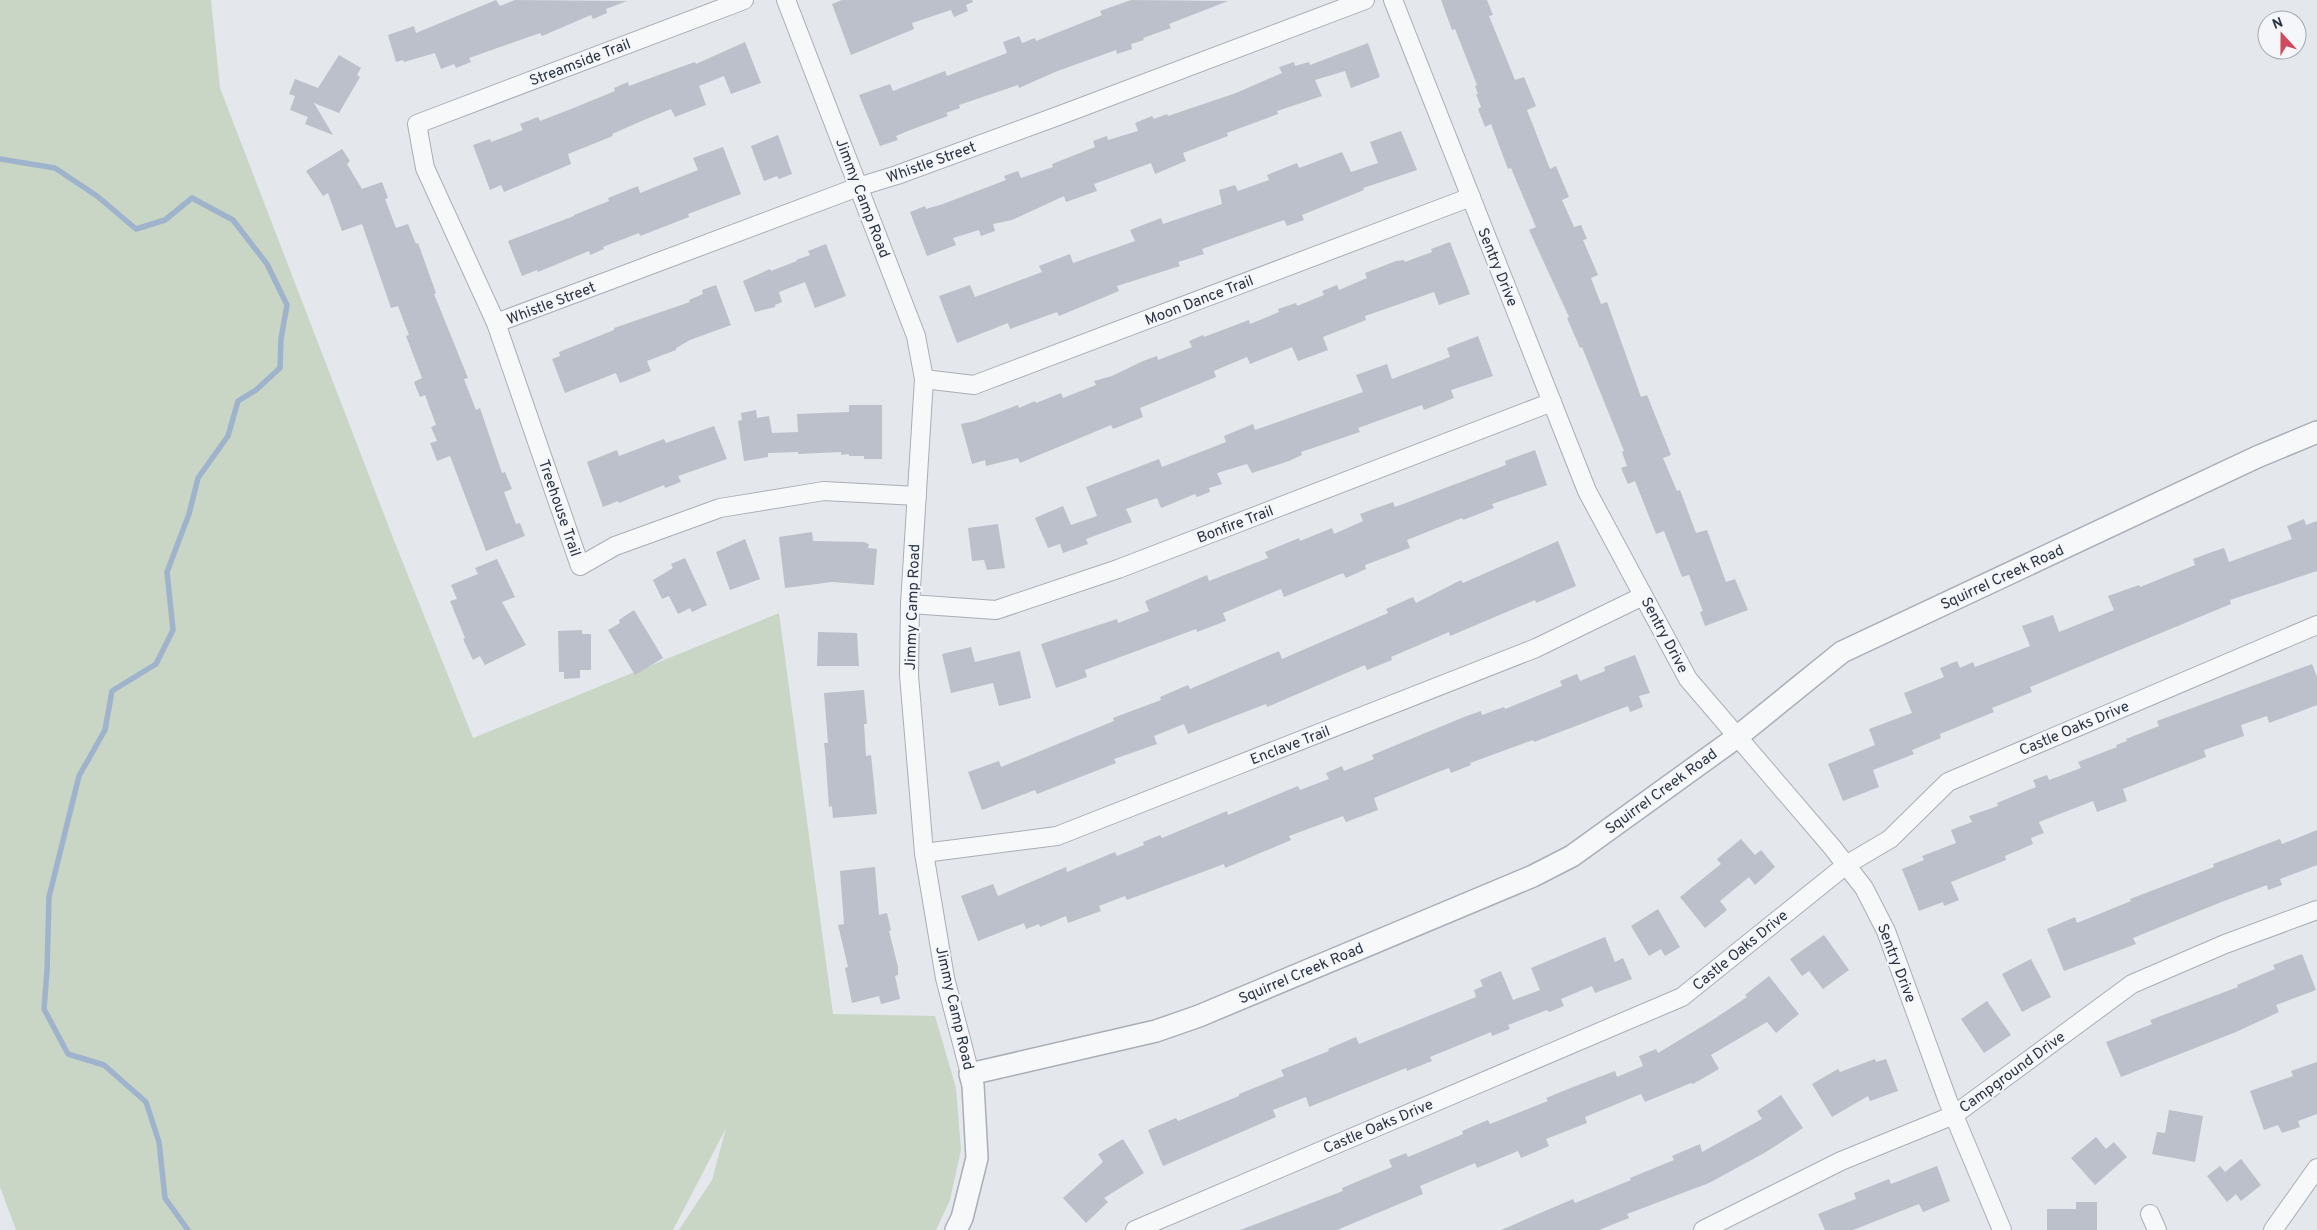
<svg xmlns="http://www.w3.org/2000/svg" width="2317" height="1230" font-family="Overpass,sans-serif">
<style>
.green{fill:#c9d6c5}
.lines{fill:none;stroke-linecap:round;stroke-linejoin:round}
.stream{stroke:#9fb4cc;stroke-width:5.5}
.building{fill:#bbc0ca}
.minor-casing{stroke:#a9aeb7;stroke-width:20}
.tertiary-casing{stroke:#a9aeb7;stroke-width:24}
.minor{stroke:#f7f8fa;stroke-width:18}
.tertiary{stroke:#f7f8fa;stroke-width:21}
.labels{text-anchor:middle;stroke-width:4.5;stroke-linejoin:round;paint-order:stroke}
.street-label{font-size:15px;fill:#2b3445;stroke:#f4f6f9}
</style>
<rect width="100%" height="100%" fill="#e4e7ec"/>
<path class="green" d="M0 0H211L220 88 395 543 473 738 779 613 833 1014 935 1016 956 1088 961 1150 950 1200 936 1230H679L712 1180 726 1128 673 1230H16L0 1187Z"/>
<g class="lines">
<path class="stream" d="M0 159 55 168 97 196 136 229 165 220 192 198 233 220 267 264 287 305 281 339 280 368 256 390 238 401 228 436 198 478 189 514 167 572 173 630 156 664 112 691 105 730 79 776 49 897 47 971 44 1009 68 1054 104 1065 146 1102 159 1142 165 1198 188 1230"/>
</g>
<g class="building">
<path d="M496 0 500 6 515 0 627 1 606 9 607 13 593 19 591 15 542 36 540 33 469 58 471 62 456 68 454 64 441 69 435 53 404 62 403 60 396 62 388 35 414 26 416 33Z"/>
<path d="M842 0H972L973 2 966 5 968 11 954 17 951 10 912 23 914 29 851 55 832 4Z"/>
<path d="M1131 0 1228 1 1169 24 1171 28 1143 38 1144 40 1131 44 1132 49 1117 54 1116 50 1055 72 1019 88 1018 85 959 105 960 108 946 113 948 116 910 130 896 136 898 140 880 146 859 95 890 84 893 91 945 71 947 76 1007 53 1003 42 1019 36 1022 43 1035 38 1036 41 1102 15 1100 11Z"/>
<path d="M1441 0H1487L1493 15 1489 16 1515 80 1524 77 1536 106 1527 110 1550 169 1556 166 1569 197 1562 200 1574 227 1581 225 1587 239 1583 240 1598 275 1591 278 1601 304 1607 302 1641 397 1647 395 1671 455 1663 458 1677 491 1680 490 1696 533 1707 530 1726 582 1735 579 1748 610 1705 626 1700 612 1703 611 1689 575 1682 577 1664 531 1656 534 1635 481 1628 484 1621 468 1627 466 1622 452 1624 451 1582 347 1580 348 1567 318 1569 317 1529 230 1536 227 1511 168 1508 169 1491 124 1485 127 1478 109 1481 107 1476 94H1478L1475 86 1477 85 1455 29 1452 30Z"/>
<path d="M745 42 761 83 731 94 724 76 699 86 706 105 675 117 671 109 644 120 612 134 613 136 568 154 571 164 504 192 501 185 490 190 473 145 490 139 491 142 523 130 520 124 538 117 540 121 576 107 615 91 614 88 628 82 629 86 675 69 695 62 696 64Z"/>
<path d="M1368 43 1380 77 1351 88 1345 71 1315 80 1322 96 1277 111 1278 114 1227 133 1228 136 1183 153 1186 161 1155 174 1151 163 1094 184 1097 191 1066 202 1064 196 1012 220 993 224 995 231 981 236 979 230 953 238 956 245 927 256 910 212 925 206 926 209 943 204 1006 180 1004 176 1018 171 1021 178 1053 167 1052 164 1095 147 1093 141 1107 136 1108 140 1138 131 1135 123 1152 116 1154 119 1167 114 1168 116 1236 93 1282 73 1279 67 1294 62 1295 66 1309 62 1310 65Z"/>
<path d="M339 55 361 68 357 75 360 77 339 113 314 103 333 135 305 124 308 117 290 110 295 96 289 94 295 79 318 88Z"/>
<path d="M1401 131 1417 170 1363 188 1364 190 1302 215 1304 220 1287 226 1284 220 1202 249 1204 254 1178 262 1180 266 1117 286 1119 291 1059 316 1057 312 1010 329 1008 323 957 343 939 296 970 285 975 297 1042 272 1039 266 1070 254 1073 263 1135 241 1130 230 1161 218 1163 224 1222 204 1219 190 1235 185 1238 191 1269 180 1267 175 1297 163 1299 168 1342 152 1351 172 1378 163 1370 142Z"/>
<path d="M778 135 792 174 779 179 777 176 764 181 751 146Z"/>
<path d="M723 147 741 194 688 214 689 217 640 236 639 233 603 247 604 249 590 255 589 251 538 272 537 270 522 276 508 241 574 216V215L609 201 608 198 638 186 640 193 698 170 693 158Z"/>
<path d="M342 149 350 161 347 164 362 189 382 182 388 198 385 199 396 228 408 224 416 244 418 243 436 293 434 294 468 378 464 379 476 410 480 408 502 473 505 472 512 489 504 492 516 524 520 523 525 536 486 551 450 456 437 461 430 443 437 441 431 427 436 425 425 395 420 397 414 382 422 378 406 336 409 335 398 306 391 308 362 224 342 231 328 193 323 196 306 171Z"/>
<path d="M1450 242 1470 294 1439 305 1434 292 1365 316 1366 320 1323 337 1328 350 1298 361 1292 347 1250 364 1247 357 1214 371 1216 377 1140 408 1143 417 1113 429 1111 425 1020 463 1018 458 986 466 985 460 972 464 961 424 975 421 1018 405 1019 408 1035 401 1036 403 1061 393 1063 398 1096 385 1094 381 1112 376 1143 361 1157 356 1158 360 1192 347 1189 341 1203 335 1204 337 1249 320 1250 324 1279 312 1278 309 1296 303 1297 306 1324 295 1322 291 1337 285 1339 290 1367 278 1365 273 1396 261 1404 260 1405 262 1432 252 1431 249Z"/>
<path d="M826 244 846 296 815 308 805 282 779 292 782 302 775 305V307L755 312 743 281 770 269 771 271 797 261 796 260 810 255 808 251Z"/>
<path d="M716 285 731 325 690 340 676 348V350L647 361 651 371 620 383 616 373 565 393 552 359 560 356 559 352 614 330V328L690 302 689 300 703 294 702 290Z"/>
<path d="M1478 336 1493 376 1451 390 1454 398 1424 410 1422 405 1358 428 1360 432 1301 452 1302 455 1289 461 1252 473 1247 464 1217 473 1222 484 1209 488 1210 492 1197 497 1195 494 1161 508 1157 498 1126 509 1132 522 1086 539 1088 544 1063 553 1060 544 1048 548 1035 518 1063 506 1071 525 1097 516 1086 487 1159 459 1162 467 1226 442 1224 436 1253 424 1255 430 1363 392 1356 375 1387 364 1392 379 1450 357 1447 348Z"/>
<path d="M849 405H882V459H864V456H849V454L841 455V452L798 454V452L768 453V457L744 461 738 421 742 420 741 413 756 410 757 418 769 416 772 433 798 432 797 414 849 412Z"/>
<path d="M714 426 727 459 678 476 681 482 665 488 664 485 619 503 618 501 603 507 587 462 617 450 619 456 664 439 666 443Z"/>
<path d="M1535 450 1547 485 1492 504 1494 508 1463 520 1462 518 1407 540 1410 548 1365 565 1366 569 1346 578 1343 573 1284 597 1281 589 1223 613 1226 621 1197 632 1196 629 1085 670 1087 677 1056 688 1041 644 1117 619 1118 623 1149 611 1145 601 1179 587 1207 575 1209 581 1268 558 1265 552 1299 538 1300 541 1332 528 1334 534 1363 521 1360 514 1393 502 1395 507 1506 465 1505 461Z"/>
<path d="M2304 519 2306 525 2317 521V571L2230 600 2231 604 2030 687 2032 692 1992 708 1994 712 1940 734 1941 738 1912 750 1914 754 1873 770 1879 787 1843 801 1828 764 1875 745 1869 729 1912 713 1904 693 1944 677 1940 668 1957 661 1960 668 1973 662 1975 667 2030 646 2022 626 2053 615 2059 632 2114 610 2108 596 2139 585 2140 587 2195 565 2193 559 2212 552 2224 548 2229 562 2292 539 2287 526Z"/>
<path d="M998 524 1005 568 987 570 984 560 972 561 968 528Z"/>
<path d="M812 532 813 541 864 542 869 544 868 548 877 549 874 585 832 582 785 588 779 537Z"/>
<path d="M745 539 760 579 730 590 716 552Z"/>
<path d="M1558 541 1576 586 1536 603 1535 600 1450 636 1449 632 1391 657 1392 660 1367 670 1365 665 1267 707 1266 704 1188 734 1184 724 1154 736 1157 744 1114 759 1116 763 1037 794 1035 790 982 810 968 772 999 761 1001 767 1114 721 1113 718 1161 700 1160 697 1188 685 1190 689 1279 651 1282 659 1388 613 1386 609 1413 597 1416 603 1461 580 1463 583Z"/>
<path d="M685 558 707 605 692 612 690 608 678 614 669 596 662 599 653 580 673 568 671 564Z"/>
<path d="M497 559 515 597 502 602 526 645 485 665 480 656 473 660 463 639 465 638 450 601 457 599 451 585 478 574 475 568Z"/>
<path d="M634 610 663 658 635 675 608 630 620 623 619 620Z"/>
<path d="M582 630V634H591V670H580V678L564 679V672H559L558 631Z"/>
<path d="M818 632 857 633 859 666H817Z"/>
<path d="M971 647 975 662 1020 651 1031 698 999 706 993 683 951 693 942 654Z"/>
<path d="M1635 655 1650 693 1639 696 1643 707 1630 712 1628 706 1534 742 1533 740 1470 763 1471 765 1451 773 1449 768 1438 772 1374 798 1378 810 1346 822 1343 816 1289 836 1291 840 1225 868 1224 864 1127 900 1125 896 1099 906 1101 911 1068 923 1066 916 1040 927 1039 924 1026 929 1024 923 978 941 961 896 993 884 998 896 1066 867 1067 872 1115 852 1117 856 1144 845 1143 842 1160 835 1162 838 1227 811 1228 815 1298 786 1300 790 1329 779 1326 773 1342 766 1344 771 1374 759 1372 755 1464 717 1481 711 1482 715 1504 707 1505 709 1562 686 1560 681 1577 674 1580 681 1605 671 1604 667Z"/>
<path d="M2312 664 2317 677V705L2269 723 2267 716 2241 725 2244 736 2204 750 2206 757 2123 789 2127 801 2097 812 2093 801 2039 822 2044 833 2031 838 2033 844 2005 856 2006 860 1951 882 1959 900 1944 906 1943 902 1919 911 1902 869 1924 860 1922 856 1956 843 1951 830 1972 822 1969 816 1998 806 1997 803 2036 787 2033 780 2047 775 2049 780 2081 768 2078 762 2117 747 2116 745 2127 741 2126 739 2159 726 2157 721Z"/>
<path d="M864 690 867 724H864L866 756 871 755 877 814 833 818 832 806 829 807 825 751 824 743H828L824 693Z"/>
<path d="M2317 830V865L2280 879 2282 885 2268 890 2267 885 2219 903 2133 938 2136 944 2064 971 2047 929 2075 917 2077 923 2131 901 2130 899 2214 867 2213 864 2280 839 2282 844Z"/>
<path d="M1741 839 1755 855 1761 850 1775 867 1755 885 1749 877 1720 901 1727 910 1705 928 1680 897 1721 864 1717 859Z"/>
<path d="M875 867 879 915 887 913 891 930 889 931 898 967V975L895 976 900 999 881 1004 879 996 852 1003 845 968 848 967 838 925 844 924 840 871Z"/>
<path d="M1658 909 1680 947 1665 956 1661 949 1649 956 1631 926Z"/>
<path d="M1824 935 1849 970 1823 989 1809 971 1802 976 1790 959Z"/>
<path d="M1605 937 1615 962 1623 958 1632 979 1595 993 1592 986 1561 999 1564 1006 1549 1012 1547 1010 1508 1025 1510 1029 1492 1036 1491 1032 1430 1057 1432 1061 1407 1071 1406 1068 1309 1107 1306 1097 1273 1110 1276 1117 1163 1166 1148 1130 1176 1118 1178 1121 1239 1096V1094L1284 1076 1281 1070 1329 1051 1328 1049 1356 1037 1359 1044 1476 997 1474 990 1483 986 1480 980 1501 971 1513 1000 1540 990 1531 968Z"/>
<path d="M2302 954 2316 990 2276 1005 2279 1012 2236 1032 2121 1077 2106 1042 2152 1024 2150 1020 2238 987 2237 985 2275 969 2273 965Z"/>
<path d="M2031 959 2051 997 2022 1012 2002 974Z"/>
<path d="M1769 976 1799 1014 1776 1033 1767 1022 1711 1055 1719 1069 1693 1084 1691 1083 1645 1102 1641 1094 1585 1117 1587 1123 1546 1139 1549 1146 1521 1158 1518 1151 1477 1168 1475 1163 1420 1186 1423 1194 1337 1230H1240L1343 1191 1342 1188 1392 1167 1389 1160 1406 1153 1408 1157 1463 1134 1462 1131 1488 1120 1490 1124 1548 1101 1546 1098 1573 1087 1615 1071 1617 1077 1643 1066 1639 1056 1656 1049 1658 1053 1711 1021 1747 997 1745 995Z"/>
<path d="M1987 1001 2011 1035 1984 1053 1961 1019Z"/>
<path d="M1875 1059 1876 1062 1886 1059 1898 1091 1870 1101 1868 1096 1832 1117 1812 1084 1838 1069 1840 1072Z"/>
<path d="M2317 1062V1114L2298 1121 2300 1127 2282 1133 2278 1125 2264 1130 2250 1091 2293 1076 2291 1071Z"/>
<path d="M1781 1095 1803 1128 1766 1152 1709 1183 1627 1214 1629 1218 1599 1230H1501L1573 1199 1575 1203 1631 1180 1630 1178 1674 1160 1672 1156 1700 1144 1702 1152 1762 1119 1757 1111Z"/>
<path d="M2169 1110 2203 1116 2195 1162 2152 1154 2157 1132 2165 1133Z"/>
<path d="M2096 1137 2106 1149 2114 1142 2127 1157 2095 1185 2071 1158Z"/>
<path d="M1123 1139 1144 1173 1104 1198 1108 1202 1086 1223 1063 1198 1103 1162 1098 1154Z"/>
<path d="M2241 1159 2261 1185 2241 1201 2236 1194 2227 1202 2207 1176 2220 1166 2225 1172Z"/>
<path d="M1937 1166 1950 1201 1923 1212 1919 1204 1853 1230H1825L1818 1214 1856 1199 1854 1193 1889 1179 1891 1184Z"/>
<path d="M2076 1202H2097V1230H2047V1209H2076Z"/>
</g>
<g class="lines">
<g class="minor-casing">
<g id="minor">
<path d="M744 0 417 124 425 168 496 323 580 566 615 546 720 508 824 491 917 496"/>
<path d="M786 0 916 336 924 379 910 604 909 675 924 853 945 978 970 1074"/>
<path d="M1393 0 1587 491 1688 679 1832 847 1864 888 1886 931 1948 1101 2002 1230"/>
<path d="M496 323 858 187 897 175 1066 113 1365 0"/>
<path d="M924 379 974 385 1471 197"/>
<path d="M910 604 996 610 1118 569 1552 402"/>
<path d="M924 853 1057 836 1536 648 1643 596"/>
<path d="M2150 1214 2157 1230"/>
<path d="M1135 1230 1682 997 1846 865 1890 839 1948 782 2317 625"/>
<path d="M1703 1230 1841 1161 1954 1115 2132 984 2225 944 2317 910"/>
<path d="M2273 1230 2317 1168"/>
</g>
</g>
<g class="tertiary-casing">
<path id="tertiary" d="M956 1230 962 1218 977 1158 973 1085 970 1074 1156 1031 1199 1016 1533 876 1572 856 1737 737 1842 652 2257 457 2317 432"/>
</g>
<use href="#minor" class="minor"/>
<use href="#tertiary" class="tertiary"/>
</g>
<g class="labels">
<g class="street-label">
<text transform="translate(580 62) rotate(-21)" y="5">Streamside Trail</text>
<text transform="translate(931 162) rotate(-20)" y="5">Whistle Street</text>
<text transform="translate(863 198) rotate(69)" y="5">Jimmy Camp Road</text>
<text transform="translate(1498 267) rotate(68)" y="5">Sentry Drive</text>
<text transform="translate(1199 300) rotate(-21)" y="5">Moon Dance Trail</text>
<text transform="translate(551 303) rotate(-21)" y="5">Whistle Street</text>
<text transform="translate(560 508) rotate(71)" y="5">Treehouse Trail</text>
<text transform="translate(1235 524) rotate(-21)" y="5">Bonfire Trail</text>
<text transform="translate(2002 577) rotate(-25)" y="5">Squirrel Creek Road</text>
<text transform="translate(912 607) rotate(-88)" y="5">Jimmy Camp Road</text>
<text transform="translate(1665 635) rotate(62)" y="5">Sentry Drive</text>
<text transform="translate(2074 728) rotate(-23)" y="5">Castle Oaks Drive</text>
<text transform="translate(1290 745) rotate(-21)" y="5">Enclave Trail</text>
<text transform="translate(1661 791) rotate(-36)" y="5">Squirrel Creek Road</text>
<text transform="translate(1740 950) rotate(-39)" y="5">Castle Oaks Drive</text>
<text transform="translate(1897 963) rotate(69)" y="5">Sentry Drive</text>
<text transform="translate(1301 973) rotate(-23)" y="5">Squirrel Creek Road</text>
<text transform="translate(955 1008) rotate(77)" y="5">Jimmy Camp Road</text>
<text transform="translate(2012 1072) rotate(-36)" y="5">Campground Drive</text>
<text transform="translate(1378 1126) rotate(-23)" y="5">Castle Oaks Drive</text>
</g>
</g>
<g transform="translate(2282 35) rotate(339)"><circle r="24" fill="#f4f6f9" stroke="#a4a8b1"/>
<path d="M0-4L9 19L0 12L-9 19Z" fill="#d1495b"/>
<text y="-8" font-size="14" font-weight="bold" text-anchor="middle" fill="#2b3445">N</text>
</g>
</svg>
